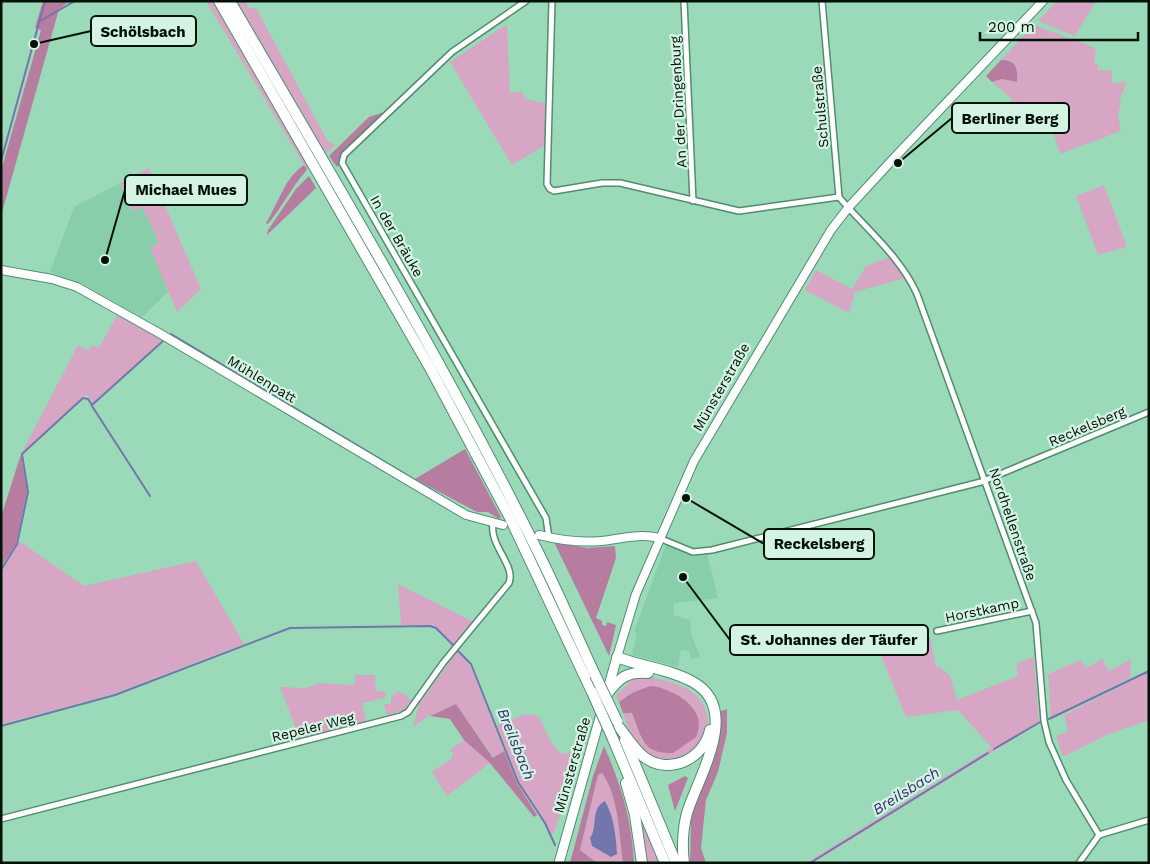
<svg xmlns="http://www.w3.org/2000/svg" width="1150" height="864" font-family="'Work Sans',sans-serif">
<style>
.built{fill:#88ceab}
.green{fill:#d7a6c4;fill-rule:evenodd}
.forest{fill:#b67da1}
.water{fill:#7376ad}
.lines{fill:none;stroke-linecap:round;stroke-linejoin:round}
.stream{stroke:#7376ad;stroke-width:2}
.street-casing{stroke:#508d6f;stroke-width:8}
.secondary-casing{stroke:#508d6f;stroke-width:10}
.primary-casing{stroke:#508d6f;stroke-width:11}
.highway-casing{stroke:#508d6f;stroke-width:12}
.street{stroke:#fff;stroke-width:5}
.secondary{stroke:#fff;stroke-width:8}
.primary{stroke:#fff;stroke-width:9}
.highway{stroke:#fff;stroke-width:10}
.highway-bridge-casing{stroke:#508d6f;stroke-width:12;stroke-linecap:butt}
.highway-bridge{stroke:#fff;stroke-width:10}
.labels{text-anchor:middle;stroke-width:4.5;stroke-linejoin:round;paint-order:stroke}
.street-label{font-size:14px;fill:#001107;stroke:#d4f3e2}
.water-label{font-size:15px;font-style:italic;fill:#312c71;stroke:#d4f3e2}
.leader{fill:none;stroke:#001107;stroke-width:2}
.callout-dot{fill:#001107;stroke:#d4f3e2;stroke-width:2}
.callout{fill:#d4f3e2;stroke:#001107;stroke-width:2}
.callout-label{font-size:15px;text-anchor:middle;font-weight:bold;fill:#001107}
</style>
<rect width="100%" height="100%" fill="#9bdab9"/>
<g class="built">
<path d="M120 183 132 211 143 207 159 243 150 248 167 285 168 292 142 317 83 284 50 272 74 207Z"/>
<path d="M666 544 692 555 707 553 718 598 674 603V615L690 620 692 636 700 657 691 659 689 651 681 650 678 667 632 655 637 633 634 632Z"/>
</g>
<g class="green">
<path d="M206 1H212L309 168 307 170Z"/>
<path d="M236 1H245L249 8H256L327 140 335 145 325 154Z"/>
<path d="M1057 1H1096L1075 36 1038 21Z"/>
<path d="M507 24 510 93 522 92 525 99 548 104 547 144 512 165 450 62Z"/>
<path d="M1034 25 1096 48 1094 63 1098 64V70L1112 71V83L1127 82 1119 101 1121 102 1118 115 1121 131 1060 154 1046 109 1013 113 1011 98 992 82 1002 79 1015 82 1009 60H1001Z"/>
<path d="M149 168 201 289 177 312 150 248 159 243 143 207 132 211 120 183Z"/>
<path d="M1104 185 1127 247 1098 255 1076 196Z"/>
<path d="M890 257 905 278 855 292 849 313 805 290 816 270 852 289 866 266Z"/>
<path d="M117 315 162 340 93 404 86 394 21 454 78 345 88 351 92 345 99 348Z"/>
<path d="M19 541 84 586 196 561 244 644 113 694 1 724V573Z"/>
<path d="M398 584 474 622 454 645 433 625H401Z"/>
<path d="M930 637 936 667H940L950 676 957 700 1018 676 1016 664 1034 657 1039 723 813 863H806L992 748 958 710 906 717 881 655Z"/>
<path d="M457 652 470 665 504 751 494 758 456 704 427 717 413 727 419 704Z"/>
<path d="M1102 659 1109 671 1131 659 1130 678 1051 718 1048 674 1081 660 1086 668Z"/>
<path d="M1149 672V720L1109 734 1063 757 1056 736 1068 732 1064 715Z"/>
<path d="M355 675H375L376 691 386 692 385 698 362 703 366 722 300 739 280 687 305 688 320 683 351 685 355 684Z"/>
<path d="M627 676C656 676 708 684 708 722 708 729 707 738 703 744 690 763 659 766 643 750 632 740 628 727 623 713H632L642 741 673 753 698 733 695 710 684 699 671 691 632 693 619 702 616 695 628 684Z"/>
<path d="M398 691 405 694 411 701 405 709 387 716 384 704H391V697Z"/>
<path d="M523 715H533L539 717C544 726 554 755 566 754 571 753 576 749 581 747L554 833 551 834 519 782 497 726 506 717 510 720Z"/>
<path d="M464 740 490 763 447 796 432 772 451 759 453 753 450 750Z"/>
<path d="M602 773C619 797 619 835 623 863H597L580 850 598 775ZM597 809 611 857 592 846 593 828Z"/>
<path d="M639 813 659 863H646Z"/>
</g>
<g class="forest">
<path d="M45 1H70L59 9 1 216V171L41 30 35 28 42 4Z"/>
<path d="M1001 60C1016 60 1018 68 1017 82L1002 79 992 82 986 76Z"/>
<path d="M384 112 346 151 341 163 337 167 329 156 369 117Z"/>
<path d="M304 165 307 170C292 186 282 207 268 224L266 223C278 204 285 177 304 165Z"/>
<path d="M309 176 316 188 267 235 268 230 296 189Z"/>
<path d="M465 449 501 517 499 519 488 512H477L415 479Z"/>
<path d="M21 454 27 492 16 544 1 567V517Z"/>
<path d="M554 542 588 548 615 546 616 558 596 618 602 621V625L606 626 607 622 616 625 609 656Z"/>
<path d="M650 686C673 688 710 709 696 737L673 753C642 754 642 738 632 713H623L619 702 632 693Z"/>
<path d="M456 704 493 758 504 751 517 783 537 815 534 817 490 763 464 740 450 719 430 716Z"/>
<path d="M727 709V733L718 772 706 800 701 848 706 863H690L691 820 695 802 719 743V712Z"/>
<path d="M604 746C621 784 632 821 634 863H623C619 835 619 797 602 773L598 775 580 850 597 863H570L593 776Z"/>
<path d="M685 776 688 778 675 811 668 785Z"/>
</g>
<path class="water" d="M605 801C614 817 616 836 617 854L611 857 592 846 590 838C598 828 590 808 605 801Z"/>
<g class="lines">
<g class="stream">
<path d="M40 21 75 1"/>
<path d="M1 161 45 1"/>
<path d="M171 334 437 493"/>
<path d="M92 406 150 496"/>
<path d="M1 570 17 544 28 492 22 454 83 398 88 399 92 405 163 341"/>
<path d="M458 651 471 664 518 782 545 823 555 845"/>
<path d="M1049 719 1149 671"/>
<path d="M1 726 115 695 290 628 430 626 436 628 453 645"/>
<path d="M994 749 1042 721"/>
<path d="M810 863 988 753"/>
</g>
<g class="street-casing">
<g id="street">
<path d="M526 1 452 52 344 155 342 163 546 518 549 538"/>
<path d="M552 1 547 184 550 189 554 191 602 183H620L739 211 839 197"/>
<path d="M684 1 693 201"/>
<path d="M822 1 839 197C866 229 900 256 917 294L1036 623 1044 721 1049 742 1066 780 1099 835"/>
<path d="M659 538 693 552 712 550 981 482 1149 412"/>
<path d="M937 631 1032 611"/>
<path d="M1 819 401 716 408 712 443 663 509 583C516 565 489 546 493 523"/>
<path d="M1099 835 1149 820"/>
<path d="M1079 863 1099 835"/>
</g>
</g>
<g class="secondary-casing">
<g id="secondary">
<path d="M1 270 52 279 77 287 159 333 466 515 503 525"/>
<path d="M539 535C559 540 580 543 601 541 621 539 639 533 659 538"/>
<path d="M617 657 636 594 694 461 831 230 848 208 894 158 1043 1"/>
</g>
</g>
<g class="primary-casing">
<path id="primary" d="M559 863 617 657"/>
</g>
<g class="highway-casing">
<g id="highway">
<path d="M219 1 430 368 510 518 592 692"/>
<path d="M230 1C333 178 438 353 530 536 553 581 574 629 595 675"/>
<path d="M617 657C642 667 670 669 693 682 742 709 698 777 687 813 683 828 682 848 684 863"/>
<path d="M607 694C619 678 627 671 648 673"/>
<path d="M619 727C627 737 634 749 644 757 669 776 704 759 710 730"/>
<path d="M613 739 665 863"/>
<path d="M625 740 676 863"/>
<path d="M626 783 635 815 642 863"/>
</g>
</g>
<use href="#street" class="street"/>
<use href="#secondary" class="secondary"/>
<use href="#primary" class="primary"/>
<use href="#highway" class="highway"/>
<g class="highway-bridge-casing">
<g id="highway-bridge">
<path d="M595 675 617 721"/>
<path d="M592 692 613 739"/>
</g>
</g>
<use href="#highway-bridge" class="highway-bridge"/>
</g>
<g class="labels">
<g class="street-label">
<text transform="translate(678 102) rotate(-93)" y="5">An der Dringenburg</text>
<text transform="translate(820 107) rotate(-95)" y="5">Schulstraße</text>
<text transform="translate(397 236) rotate(60)" y="5">In der Bräuke</text>
<text transform="translate(262 379) rotate(31)" y="5">Mühlenpatt</text>
<text transform="translate(721 387) rotate(-60)" y="5">Münsterstraße</text>
<text transform="translate(1087 426) rotate(-23)" y="5">Reckelsberg</text>
<text transform="translate(1013 524) rotate(71)" y="5">Nordhellenstraße</text>
<text transform="translate(982 610) rotate(-12)" y="5">Horstkamp</text>
<text transform="translate(313 727) rotate(-14)" y="5">Repeler Weg</text>
<text transform="translate(572 765) rotate(-74)" y="5">Münsterstraße</text>
</g>
<g class="water-label">
<text transform="translate(516 744) rotate(68)" y="5">Breilsbach</text>
<text transform="translate(906 791) rotate(-32)" y="5">Breilsbach</text>
</g>
</g>
<path class="leader" d="M34 44L91 31M898 163L952 118M105 260L125 190M686 498L764 544M683 577L730 640"/>
<g class="callout-dot">
<circle cx="34" cy="44" r="5"/>
<circle cx="898" cy="163" r="5"/>
<circle cx="105" cy="260" r="5"/>
<circle cx="686" cy="498" r="5"/>
<circle cx="683" cy="577" r="5"/>
</g>
<g class="callout">
<rect x="91" y="16" width="105" height="30" rx="5"/>
<rect x="952" y="103" width="117" height="30" rx="5"/>
<rect x="125" y="175" width="122" height="30" rx="5"/>
<rect x="764" y="529" width="110" height="30" rx="5"/>
<rect x="730" y="625" width="198" height="30" rx="5"/>
</g>
<g class="callout-label">
<text x="143" y="37">Schölsbach</text>
<text x="1010" y="124">Berliner Berg</text>
<text x="186" y="195">Michael Mues</text>
<text x="819" y="549">Reckelsberg</text>
<text x="829" y="645">St. Johannes der Täufer</text>
</g>
<rect width="1150" height="864" fill="none" stroke="#001107" stroke-width="5"/>
<path d="M980 32v8h158v-8" fill="none" stroke="#001107" stroke-width="2.5"/>
<text x="988" y="32" font-size="15" fill="#001107" stroke="#d4f3e2" stroke-width="4" paint-order="stroke">200 m</text>
</svg>
